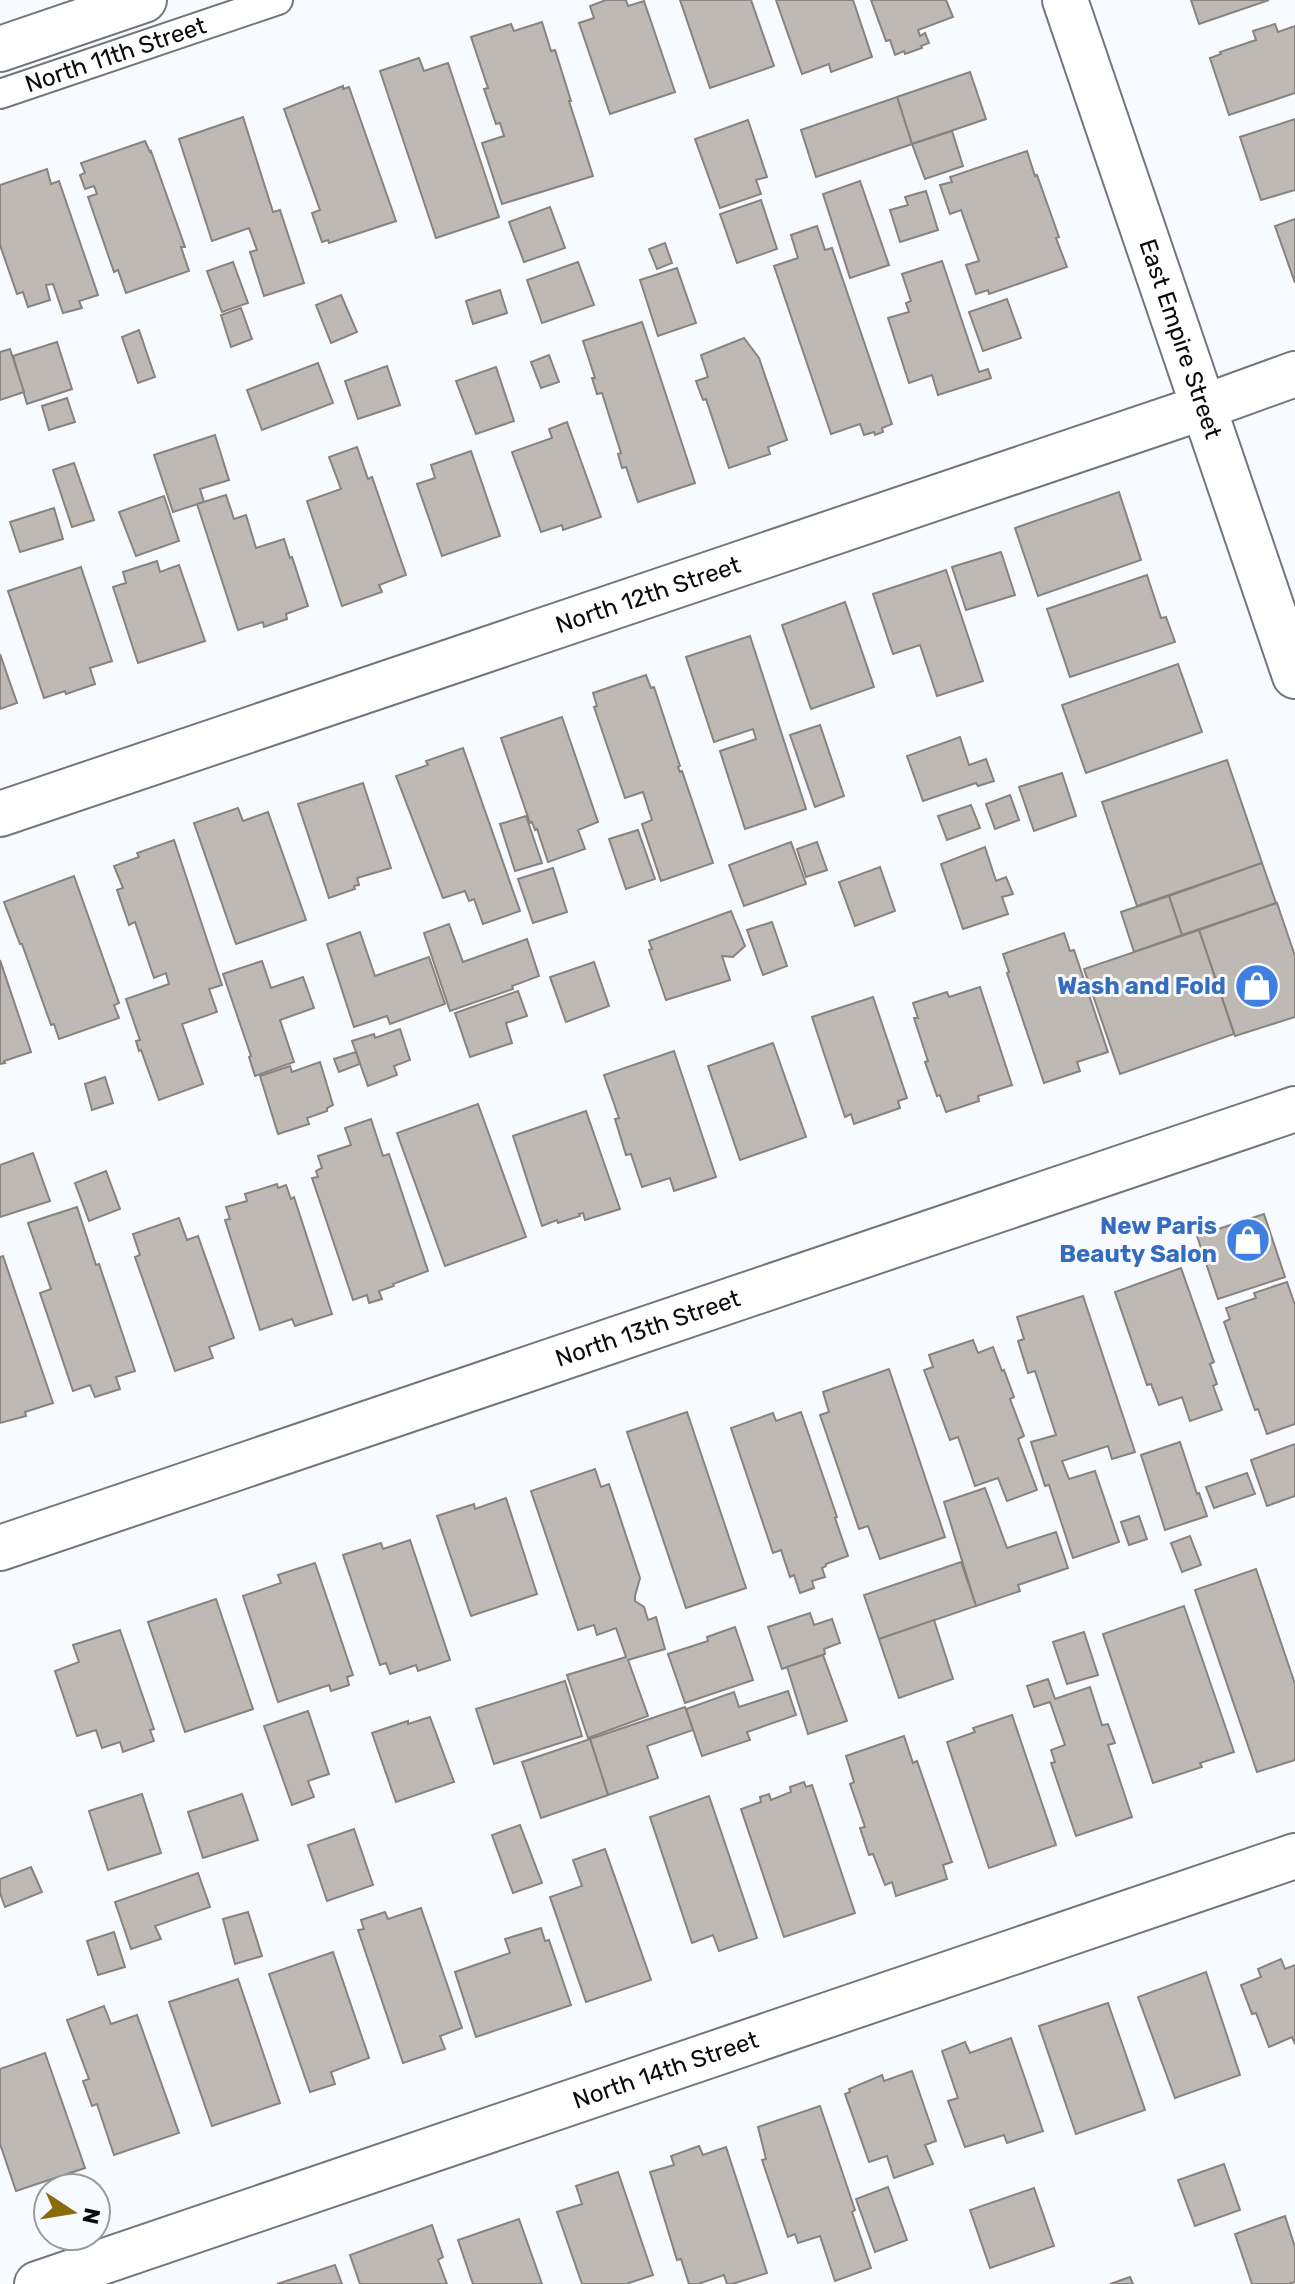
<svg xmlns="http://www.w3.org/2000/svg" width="1295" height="2284" font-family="Rubik,sans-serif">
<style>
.building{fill:#bfb9b5;stroke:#88837f;stroke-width:2}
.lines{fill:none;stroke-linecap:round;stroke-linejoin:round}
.service-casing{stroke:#73777c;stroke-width:32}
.minor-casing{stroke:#73777c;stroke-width:48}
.tertiary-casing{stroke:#73777c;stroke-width:48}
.secondary-casing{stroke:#73777c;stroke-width:48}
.service{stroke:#fff;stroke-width:28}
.minor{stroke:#fff;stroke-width:44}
.tertiary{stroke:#fff;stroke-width:44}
.secondary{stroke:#fff;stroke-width:44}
.labels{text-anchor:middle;stroke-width:6;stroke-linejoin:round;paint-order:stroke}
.street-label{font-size:24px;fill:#0a0b0d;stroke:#f7fbff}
.shop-label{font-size:24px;font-weight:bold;fill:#366cbe;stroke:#f7fbff;text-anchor:end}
</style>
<rect width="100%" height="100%" fill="#f7fbff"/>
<g class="building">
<path d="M606 0H626L628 6 644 1 675 92 610 114 579 23 594 18 590 6Z"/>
<path d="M680 0H751L774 66 710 88Z"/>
<path d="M776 0H853L872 57 831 72 829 64 802 74Z"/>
<path d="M871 0H946L953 17 918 30 920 36 925 33 929 43 921 46 922 48 905 54 904 51 895 55 890 40 886 41Z"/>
<path d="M1191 0H1269L1199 24Z"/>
<path d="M542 22 551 51 555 50 571 101H569L593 176 502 204 482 143 504 136 500 123 496 124 484 89 488 88 471 37 511 24 514 31Z"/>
<path d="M1275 24 1278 32 1295 26V93L1229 115 1210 58 1221 54 1220 52 1256 40 1253 31Z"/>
<path d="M419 58 424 71 448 63 499 217 436 238 380 71Z"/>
<path d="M970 72 986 119 912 144 897 97Z"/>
<path d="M343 86V89L349 87 396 221 329 243 328 240 322 242 312 213 320 210 284 109Z"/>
<path d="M897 97 912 144 816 177 801 130Z"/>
<path d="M243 117 273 212 280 210 304 283 264 296 250 252 257 250 249 228 212 241 179 139Z"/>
<path d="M1295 119V190L1261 200 1240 137Z"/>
<path d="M748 120 767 177 756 180 761 194 720 208 695 139Z"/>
<path d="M952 131 963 166 925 179 912 144Z"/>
<path d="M145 141 150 152 151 151 185 247H181L189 271 126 293 118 270 114 272 88 197 97 194 94 186 85 189 80 175 85 173 81 163Z"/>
<path d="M1027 151 1035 176 1037 175 1059 237 1056 238 1067 267 989 294 988 290 976 294 966 265 979 261 961 210 950 214 940 185 952 182 950 177Z"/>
<path d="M47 169 51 184 59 181 98 295 79 301 82 308 63 313 53 284 46 285 50 300 28 307 23 292 17 294 0 245V185Z"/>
<path d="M860 181 889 265 850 278 823 194Z"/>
<path d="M926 191 938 230 900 242 890 210 908 205 905 197Z"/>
<path d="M761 200 777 249 737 263 720 214Z"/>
<path d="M550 207 565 248 524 262 509 222Z"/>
<path d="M1295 219V283L1275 226Z"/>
<path d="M817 226 825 250 832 248 892 424 882 428 883 432 875 435 874 432 864 435 860 424 831 434 774 266 798 258 791 235Z"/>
<path d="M665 243 672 263 657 269 649 249Z"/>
<path d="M942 261 979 372 988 369 991 378 938 395 932 375 909 383 888 318 909 312 906 303 911 301 902 274Z"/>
<path d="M233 262 248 303 222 312 207 271Z"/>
<path d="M578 262 594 305 542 323 527 280Z"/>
<path d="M677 268 696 323 658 336 640 280Z"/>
<path d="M500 290 507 313 473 324 466 301Z"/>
<path d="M341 295 357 332 331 343 316 305Z"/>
<path d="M1007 299 1021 338 983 351 969 312Z"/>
<path d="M241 308 252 339 231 347 221 315Z"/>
<path d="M642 322 695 483 638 502 626 467 622 468 618 454 621 453 602 393 597 394 592 378H595L583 341Z"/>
<path d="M139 330 155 377 138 383 122 337Z"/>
<path d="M744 338 759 358 787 440 768 447 770 454 729 468 706 399 703 400 696 381 708 377 701 355Z"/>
<path d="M57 342 72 389 27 404 13 356Z"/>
<path d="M10 349 24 392 0 400V352Z"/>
<path d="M549 355 559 382 541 388 531 362Z"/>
<path d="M318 363 333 403 262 430 247 390Z"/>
<path d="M387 366 400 405 358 419 345 381Z"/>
<path d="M496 367 514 421 476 434 456 381Z"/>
<path d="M67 398 75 422 49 430 42 406Z"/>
<path d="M567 422 601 517 563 530 562 525 541 532 512 452 552 438 549 429Z"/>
<path d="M215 435 229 480 200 489 204 502 173 512 154 455Z"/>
<path d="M357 447 368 479 372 477 406 575 379 585 382 592 342 606 307 501 341 489 329 457Z"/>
<path d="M471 451 500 536 442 556 417 484 435 478 431 465Z"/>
<path d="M74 463 94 520 72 527 53 470Z"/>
<path d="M1119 492 1141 560 1038 596 1015 528Z"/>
<path d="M226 495 234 519 246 515 256 548 284 539 290 558 292 557 308 606 286 614 287 619 264 627 263 622 238 630 197 504Z"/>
<path d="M164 496 179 541 136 556 119 512Z"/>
<path d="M54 508 63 539 20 552 10 522Z"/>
<path d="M1001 552 1015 595 966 610 952 567Z"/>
<path d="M157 561 160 572 179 565 205 641 138 663 113 587 126 583 123 572Z"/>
<path d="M81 567 112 661 90 668 95 684 66 694 65 691 44 698 8 591Z"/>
<path d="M946 570 983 681 937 696 920 645 893 654 873 594Z"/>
<path d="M1147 575 1161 618 1166 617 1175 642 1070 677 1047 609Z"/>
<path d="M845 602 874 687 811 709 782 625Z"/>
<path d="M750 636 806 809 745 829 720 751 756 739 753 729 714 742 686 657Z"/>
<path d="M0 654 17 703 0 709Z"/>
<path d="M1178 664 1202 732 1086 773 1062 705Z"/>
<path d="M646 675 651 688 654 687 680 766 678 767 680 772 682 771 713 863 661 881 642 824 652 820 643 792 625 798 594 707 597 706 593 693Z"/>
<path d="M562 717 598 822 578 830 585 849 548 862 537 829 535 830 532 822 530 823 501 738Z"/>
<path d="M820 725 844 796 815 807 790 735Z"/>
<path d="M960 737 969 765 986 759 994 781 978 786 976 783 923 801 907 756Z"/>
<path d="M463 748 520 911 483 924 474 899 469 901 465 891 443 898 396 776 428 765 426 761Z"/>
<path d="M1227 760 1262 863 1137 906 1102 802Z"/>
<path d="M1062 773 1076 816 1034 831 1019 787Z"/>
<path d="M363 783 391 868 357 878 359 885 354 886 355 889 329 898 298 804Z"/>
<path d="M1010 795 1019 820 995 829 986 804Z"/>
<path d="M971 805 980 828 947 840 938 816Z"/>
<path d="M238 808 243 821 268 812 306 920 236 944 194 823Z"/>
<path d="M526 816 542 863 515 871 500 824Z"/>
<path d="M638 830 655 879 626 889 609 839Z"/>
<path d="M174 840 222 985 209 989 217 1012 182 1024 203 1084 159 1100 141 1050 139 1051 136 1041 140 1040 126 999 169 984 166 973 154 978 135 922 129 925 117 890 123 888 114 866 139 857 137 853Z"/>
<path d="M791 842 806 884 744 906 729 865Z"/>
<path d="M817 842 827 870 806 877 797 849Z"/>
<path d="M985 847 996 881 1006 877 1013 894 1002 897 1008 914 963 929 941 864Z"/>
<path d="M1262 863 1276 903 1182 935 1169 896Z"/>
<path d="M880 867 895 911 855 926 839 882Z"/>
<path d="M553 868 567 912 533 923 518 879Z"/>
<path d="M74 876 119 1003 114 1005 119 1018 59 1039 54 1024 51 1025 22 944H20L4 902Z"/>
<path d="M1169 896 1182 935 1134 952 1121 912Z"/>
<path d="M1277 903 1295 956V1017L1235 1036 1199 930Z"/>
<path d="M731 911 745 946 733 957 722 956 730 980 666 1000 649 950 652 949 649 941Z"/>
<path d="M772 922 787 966 763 975 747 930Z"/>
<path d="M449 924 463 962 527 939 539 976 512 986 513 989 450 1011 424 933Z"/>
<path d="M1199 930 1234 1034 1120 1074 1084 969Z"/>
<path d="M360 932 375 976 429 957 445 1004 390 1024 387 1016 354 1027 327 944Z"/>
<path d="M1064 933 1070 951 1074 950 1108 1052 1077 1062 1080 1071 1044 1083 1007 973 1009 972 1003 954Z"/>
<path d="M0 960 31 1052 4 1061 5 1063 0 1064Z"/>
<path d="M262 961 271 988 303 977 314 1008 280 1020 294 1062 255 1076 249 1057 251 1056 223 974Z"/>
<path d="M594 962 609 1006 566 1022 550 977Z"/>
<path d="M980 987 1012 1085 978 1096 979 1101 946 1112 940 1095 937 1096 925 1062 928 1061 914 1018H918L913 1003 947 992 949 997Z"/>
<path d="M518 991 527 1016 506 1023 512 1043 470 1057 455 1013Z"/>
<path d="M873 997 907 1098 898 1101 900 1108 854 1124 851 1114 845 1117 812 1017Z"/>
<path d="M400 1029 410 1060 394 1066 397 1075 368 1086 352 1041 374 1034 375 1038Z"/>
<path d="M773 1043 806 1137 740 1160 708 1066Z"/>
<path d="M674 1051 716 1177 674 1191 670 1178 642 1187 631 1154 626 1155 615 1119 619 1118 604 1075Z"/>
<path d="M356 1052 360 1064 339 1072 334 1059Z"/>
<path d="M320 1062 333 1105 327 1108V1111L307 1118 309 1124 278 1134 260 1076 290 1066 292 1072Z"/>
<path d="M105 1077 113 1103 92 1110 85 1084Z"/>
<path d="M478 1104 526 1237 445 1266 397 1133Z"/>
<path d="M586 1111 620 1209 585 1220 583 1213 579 1214 580 1216 558 1223 557 1220 542 1226 513 1136Z"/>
<path d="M371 1119 383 1156 389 1154 428 1271 393 1284 394 1286 379 1291 382 1299 369 1303 367 1295 353 1300 312 1178 318 1177 316 1171 322 1168 318 1156 351 1145 345 1128Z"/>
<path d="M33 1153 50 1201 0 1217V1165Z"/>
<path d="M106 1171 120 1209 89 1221 75 1183Z"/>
<path d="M277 1184 278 1188 286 1185 291 1199 294 1197 332 1314 295 1326 292 1319 260 1330 225 1220 230 1219 226 1207 247 1201 245 1194Z"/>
<path d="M77 1207 96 1265 99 1264 135 1371 116 1377 120 1389 95 1397 90 1385 73 1391 40 1293 51 1289 28 1223Z"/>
<path d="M1264 1214 1285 1277 1218 1299 1197 1236Z"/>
<path d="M179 1218 187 1240 198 1236 234 1338 209 1347 213 1358 175 1371 135 1257 140 1255 133 1234Z"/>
<path d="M3 1256 53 1403 25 1412 26 1416 0 1423V1257Z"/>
<path d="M1181 1268 1214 1362 1210 1364 1217 1384 1213 1386 1222 1410 1190 1421 1182 1397 1159 1405 1151 1384 1147 1385 1115 1292Z"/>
<path d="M1287 1282 1295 1305V1424L1267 1434 1258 1409 1255 1410 1224 1322 1230 1319 1226 1308 1256 1298 1254 1293Z"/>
<path d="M1083 1296 1135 1452 1112 1459 1108 1446 1062 1461 1069 1479 1095 1471 1119 1542 1073 1558 1049 1485 1045 1486 1031 1442 1056 1435 1035 1371 1028 1373 1018 1341 1024 1339 1017 1317Z"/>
<path d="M973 1340 978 1353 993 1347 1002 1371 1004 1370 1014 1397 1010 1399 1024 1436 1018 1439 1037 1490 1007 1501 998 1478 975 1486 958 1437 950 1440 924 1370 933 1367 929 1355Z"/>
<path d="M889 1369 945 1537 880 1559 868 1526 859 1529 820 1415 829 1412 823 1392Z"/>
<path d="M687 1412 746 1588 686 1608 627 1432Z"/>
<path d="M801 1412 837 1517 835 1518 848 1556 826 1564V1566L822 1568 825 1577 812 1581 814 1588 800 1593 794 1575 790 1577 781 1550 773 1553 731 1428 773 1413 776 1421Z"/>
<path d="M1180 1442 1197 1494 1199 1493 1207 1516 1165 1530 1141 1455Z"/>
<path d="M1295 1444V1496L1267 1506 1251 1460Z"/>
<path d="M595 1469 601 1487 609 1484 640 1578 635 1596V1601L644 1607 648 1620 656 1617 665 1649 628 1660 648 1716 588 1738 567 1675 626 1657 616 1628 597 1635 594 1625 578 1630 531 1491Z"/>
<path d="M1247 1473 1255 1494 1214 1508 1206 1487Z"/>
<path d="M985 1488 1007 1548 1056 1532 1068 1568 1018 1585 1020 1591 976 1606 944 1502Z"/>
<path d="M506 1498 537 1594 471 1616 437 1516 474 1504 475 1509Z"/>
<path d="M1139 1516 1147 1539 1129 1545 1121 1522Z"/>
<path d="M1190 1536 1201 1565 1182 1572 1171 1543Z"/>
<path d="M410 1540 450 1660 418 1671 416 1665 390 1674 386 1663 380 1665 343 1555 381 1543 383 1549Z"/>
<path d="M961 1562 976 1606 879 1639 864 1595Z"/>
<path d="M315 1563 353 1675 347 1677 349 1685 331 1691 329 1685 278 1702 243 1596 281 1583 278 1575Z"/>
<path d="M1256 1569 1295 1684V1760L1257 1772 1195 1590Z"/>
<path d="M216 1599 253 1709 185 1732 148 1622Z"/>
<path d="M1184 1606 1234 1752 1200 1763 1202 1767 1153 1783 1103 1634Z"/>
<path d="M810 1613 814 1625 832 1619 840 1643 824 1649 825 1654 782 1669 768 1627Z"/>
<path d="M934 1620 953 1679 899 1698 879 1639Z"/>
<path d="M735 1627 753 1680 685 1703 668 1654 708 1641 707 1637Z"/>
<path d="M120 1630 154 1729 150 1730 154 1741 123 1752 120 1742 102 1748 96 1730 77 1736 55 1671 79 1662 73 1645Z"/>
<path d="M1084 1632 1098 1675 1067 1684 1053 1642Z"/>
<path d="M823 1655 847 1721 808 1734 787 1667Z"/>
<path d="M1048 1679 1055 1699 1090 1687 1102 1725 1108 1724 1115 1743 1108 1745 1132 1817 1076 1836 1051 1763 1055 1762 1051 1750 1065 1745 1050 1702 1034 1707 1027 1686Z"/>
<path d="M565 1681 582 1736 494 1764 476 1709Z"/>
<path d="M788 1691 796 1715 747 1732 750 1740 702 1756 686 1709 734 1692 739 1707Z"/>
<path d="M685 1707 693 1730 647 1746 658 1778 608 1795 590 1739Z"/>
<path d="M308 1711 329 1774 308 1781 314 1797 292 1805 264 1726Z"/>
<path d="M1012 1715 1056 1845 989 1868 947 1742 975 1732 973 1728Z"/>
<path d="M430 1717 454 1782 396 1802 372 1733 408 1721V1724Z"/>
<path d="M904 1736 913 1763 917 1761 952 1862 943 1865 947 1879 896 1896 892 1882 885 1885 873 1854 869 1855 860 1828 865 1827 850 1784 854 1782 846 1756Z"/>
<path d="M590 1739 608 1795 541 1818 522 1762Z"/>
<path d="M804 1782 806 1787 812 1785 855 1913 784 1937 741 1809 761 1802 760 1797 769 1794 771 1800 791 1792 790 1787Z"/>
<path d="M142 1794 161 1853 108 1870 89 1811Z"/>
<path d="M242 1794 258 1840 203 1858 188 1812Z"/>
<path d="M709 1796 757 1938 719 1951 713 1935 692 1943 650 1817Z"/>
<path d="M520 1825 542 1883 513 1893 492 1835Z"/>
<path d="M354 1829 373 1885 327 1901 308 1845Z"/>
<path d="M605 1849 651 1980 586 2002 550 1897 582 1886 573 1860Z"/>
<path d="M31 1867 42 1892 5 1907 0 1893V1879Z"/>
<path d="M198 1873 210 1907 155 1926 161 1939 131 1949 115 1902Z"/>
<path d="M421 1908 462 2028 440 2036 445 2049 403 2063 358 1930 364 1929 361 1920 385 1912 388 1919Z"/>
<path d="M248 1912 262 1956 235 1964 223 1919Z"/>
<path d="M541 1928 545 1941 549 1940 571 2005 476 2037 455 1972 510 1953 505 1939Z"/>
<path d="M114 1932 125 1967 98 1975 87 1941Z"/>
<path d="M333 1952 369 2058 331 2072 335 2084 310 2092 269 1974Z"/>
<path d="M1281 1959 1285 1969 1295 1965V2044L1292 2037 1269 2047 1256 2013 1252 2014 1241 1985 1261 1977 1258 1969Z"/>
<path d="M1206 1972 1240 2075 1175 2098 1138 1997Z"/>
<path d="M238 1979 280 2103 212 2126 169 2002Z"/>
<path d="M1108 2003 1145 2110 1076 2134 1039 2026Z"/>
<path d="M104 2006 111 2024 137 2015 179 2133 114 2155 97 2104 92 2106 83 2081 89 2079 67 2020Z"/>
<path d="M1011 2038 1043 2131 1007 2143 1004 2135 965 2147 948 2101 958 2098 942 2051 965 2042 970 2053Z"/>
<path d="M45 2053 85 2168 16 2191 0 2144V2069Z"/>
<path d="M912 2071 936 2141 925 2145 933 2164 894 2178 887 2156 869 2162 845 2094 850 2092 849 2089 882 2075 884 2081Z"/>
<path d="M820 2106 855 2210 852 2212 871 2268 835 2281 820 2236 798 2243 795 2234 788 2237 762 2160 766 2159 758 2127Z"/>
<path d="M699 2146 703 2155 726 2147 767 2273 732 2284H727L724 2275 698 2284H689L681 2259 677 2260 650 2172 674 2165 671 2156Z"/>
<path d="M1224 2164 1240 2210 1195 2226 1178 2180Z"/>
<path d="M618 2172 653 2275 626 2284H582L557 2212 582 2204 576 2186Z"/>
<path d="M888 2187 907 2240 875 2252 856 2199Z"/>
<path d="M1034 2188 1054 2246 990 2268 970 2210Z"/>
<path d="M1285 2216 1295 2247V2282L1289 2284H1252L1235 2234Z"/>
<path d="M519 2219 542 2284H473L458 2240Z"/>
<path d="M432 2225 443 2257 438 2260 447 2284H360L350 2255Z"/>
<path d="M335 2265 342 2284H277Z"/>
<path d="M1130 2277 1133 2284H1110Z"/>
</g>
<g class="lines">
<g class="service-casing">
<g id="service">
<path id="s1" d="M0 94 278 0"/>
</g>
</g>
<g class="minor-casing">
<g id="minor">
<path id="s2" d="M37 2284 1295 1856"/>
</g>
</g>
<g class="tertiary-casing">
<g id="tertiary">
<path id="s3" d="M1065 0 1295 676"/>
<path id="s4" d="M0 814 1204 407 1295 374"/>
</g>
</g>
<g class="secondary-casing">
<g id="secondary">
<path d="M0 49 144 0"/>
<path id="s5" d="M0 1548 1295 1109"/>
</g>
</g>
<use href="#service" class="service"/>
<use href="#minor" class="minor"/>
<use href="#tertiary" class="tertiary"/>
<use href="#secondary" class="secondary"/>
</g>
<defs>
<g id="shop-disc" transform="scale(2.3)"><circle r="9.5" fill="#3f7fe0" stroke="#f7fbff"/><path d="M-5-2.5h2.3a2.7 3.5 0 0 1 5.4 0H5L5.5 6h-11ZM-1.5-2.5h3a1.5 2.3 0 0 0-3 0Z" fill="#fff"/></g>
</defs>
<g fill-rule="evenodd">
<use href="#shop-disc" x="1257" y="986"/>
<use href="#shop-disc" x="1248" y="1240"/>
</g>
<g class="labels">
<g class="street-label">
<text dy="8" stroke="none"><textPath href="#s1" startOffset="122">North 11th Street</textPath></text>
<text dy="8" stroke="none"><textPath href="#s3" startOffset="358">East Empire Street</textPath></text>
<text dy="8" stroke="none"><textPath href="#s4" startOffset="684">North 12th Street</textPath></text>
<text dy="8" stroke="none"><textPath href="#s5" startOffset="684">North 13th Street</textPath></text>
<text dy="8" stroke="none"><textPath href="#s2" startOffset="664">North 14th Street</textPath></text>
</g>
<g class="shop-label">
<text x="1226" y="994">Wash and Fold</text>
<text x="1217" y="1234">New Paris<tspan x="1217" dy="28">Beauty Salon</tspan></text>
</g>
</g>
<g transform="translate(72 2212) rotate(102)"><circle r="38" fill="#f7fbff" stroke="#989b9e" stroke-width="2"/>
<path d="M0-6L14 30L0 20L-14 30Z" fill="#896b0a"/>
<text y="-12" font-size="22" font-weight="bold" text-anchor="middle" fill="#0a0b0d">N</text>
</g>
</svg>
